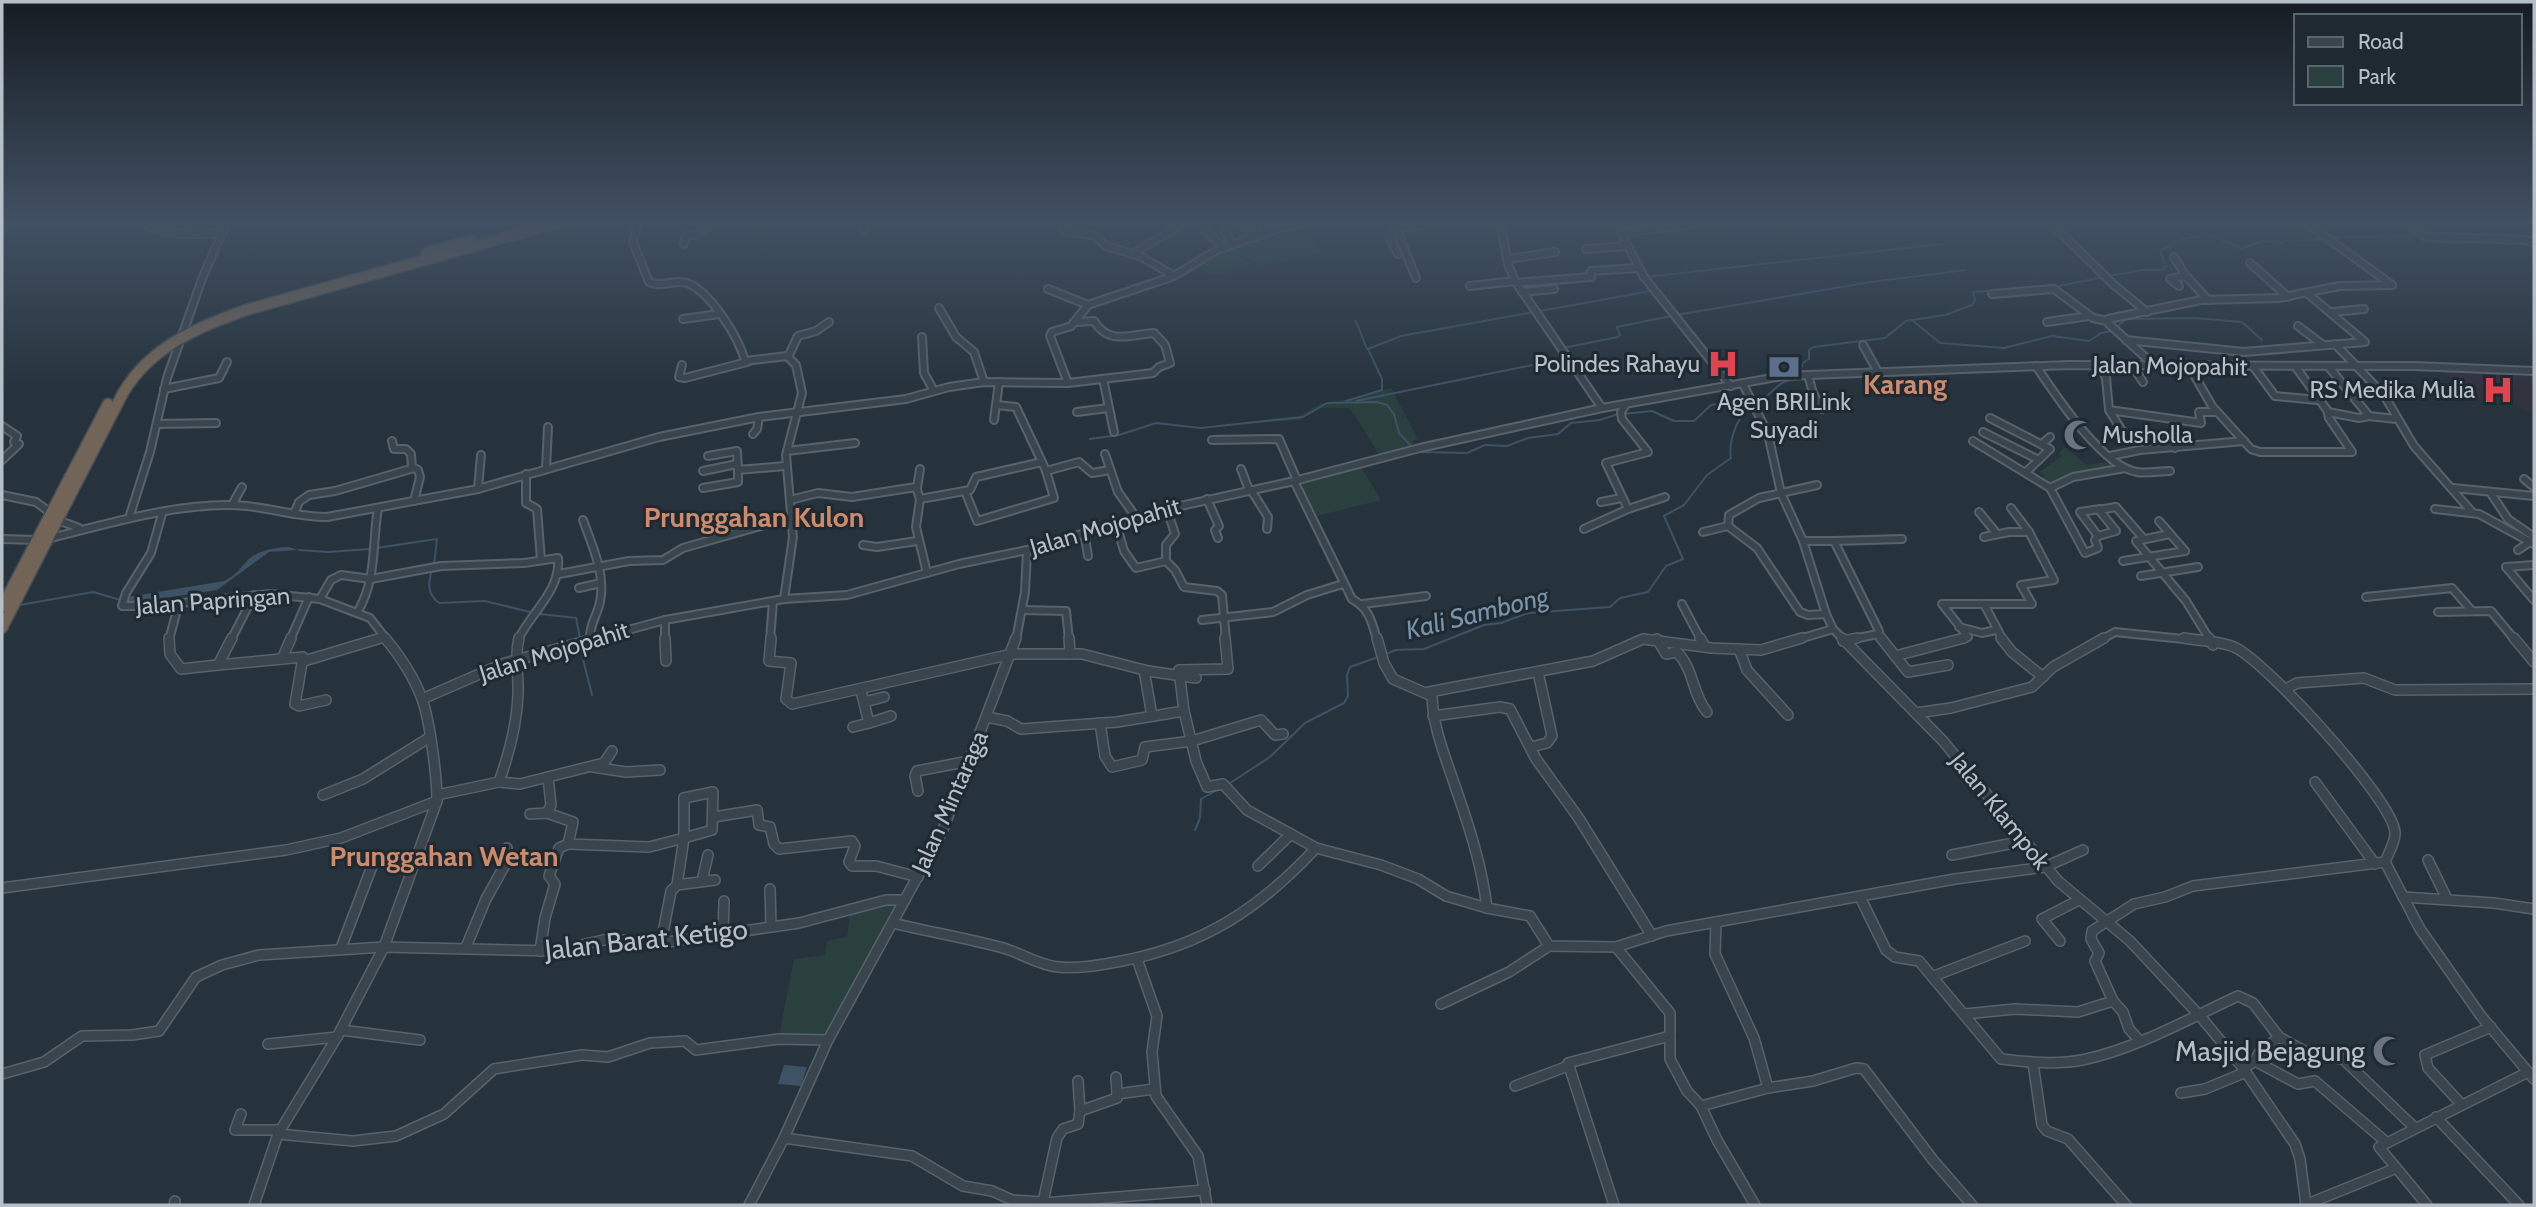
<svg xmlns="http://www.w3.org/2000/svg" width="2536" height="1207" font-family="Cabin,sans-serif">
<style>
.medical{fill:#32323f}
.green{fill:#29403f}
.water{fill:#3d5264}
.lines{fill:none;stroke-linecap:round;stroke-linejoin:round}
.stream{stroke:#3d5264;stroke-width:2}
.minor-far1-casing{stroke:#58626b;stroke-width:10}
.minor-casing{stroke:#58626b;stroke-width:12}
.highway-casing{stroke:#454f58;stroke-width:13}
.minor-far1{stroke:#3a444d;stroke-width:6}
.minor{stroke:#3a444d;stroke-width:9}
.highway{stroke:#726558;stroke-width:10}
.labels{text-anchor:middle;stroke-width:6;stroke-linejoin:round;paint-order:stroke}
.poi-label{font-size:24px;fill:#b6bfc8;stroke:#1f2932;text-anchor:end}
.street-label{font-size:24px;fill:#b6bfc8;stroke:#1f2932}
.water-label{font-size:26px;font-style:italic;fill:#7993a9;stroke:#1f2932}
.quarter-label{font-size:28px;font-weight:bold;fill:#cd8b6c;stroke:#1f2932}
.near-street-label{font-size:28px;fill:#b6bfc8;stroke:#1f2932}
.near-poi-label{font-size:28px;fill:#b6bfc8;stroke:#1f2932;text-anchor:end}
</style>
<rect width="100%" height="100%" fill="#26333d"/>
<path class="medical" d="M2445 371 2534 374V413L2518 407 2472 401Z"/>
<g class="green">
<path d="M1320 221H1332L1307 226 1322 253 1259 267 1245 255 1240 257 1252 265 1213 276 1201 267 1194 272 1191 270C1229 244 1275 231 1320 221Z"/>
<path d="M1391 388 1418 439 1412 441 1415 446 1380 456 1350 408H1322L1299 420 1213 426 1299 416 1322 403 1345 400Z"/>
<path d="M2064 447 2087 465 2114 461 2119 466 2050 485 2040 479 2045 476 2039 472 2062 456 2059 453Z"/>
<path d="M1360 465 1381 500 1313 517 1301 481Z"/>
<path d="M882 902 892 903 895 909 827 1037 779 1036 794 959 825 955 827 941 847 937 850 911Z"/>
</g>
<g class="water">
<path d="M2517 221H2523L2534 237 2446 235 2402 238 2343 237 2325 241 2284 242 2341 236 2395 237 2442 232 2531 235Z"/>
<path d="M289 547 298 550 269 552 217 590 126 604 115 599 224 581C236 575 238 571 245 563 254 551 276 547 289 547Z"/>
<path d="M784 1065 807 1067 801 1086 778 1084Z"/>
</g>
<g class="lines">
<g class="stream">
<path d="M2109 276 2143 270H2163L2166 266 2160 251C2189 232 2211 231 2241 249L2262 241 2284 243"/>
<path d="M1646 277 1942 244"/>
<path d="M2054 287 2104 277"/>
<path d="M1540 311 1651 291"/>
<path d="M1676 315 1871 282 1966 270"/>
<path d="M1912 320 1940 343 2004 348 2052 336 2089 341 2101 333 2112 331"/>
<path d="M1356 321 1367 349"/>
<path d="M2116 328 2126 319 2194 318 2242 322 2262 340"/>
<path d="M1563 348 1618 337 1620 335 1617 327 1671 316"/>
<path d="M1799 374 1803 363 1809 359V350L1813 347 1885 338 1906 321 1945 315 1972 305 1975 300 1973 292 2028 288"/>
<path d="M1346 401 1382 390V379L1368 349 1401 336 1534 312"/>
<path d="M1356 401 1562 359 1558 350"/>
<path d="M1623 414 1652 411 1674 421H1694L1711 405 1748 400"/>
<path d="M1090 439 1119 435 1156 423 1201 428 1303 417 1327 403 1377 402 1387 405 1394 414 1399 433 1413 448"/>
<path d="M1417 452 1467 453 1485 445 1507 446 1528 438 1558 434 1571 423 1600 420 1618 414"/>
<path d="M376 548 437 539 434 565"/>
<path d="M299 550 328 552 370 549"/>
<path d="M432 570C428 583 427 594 439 603L485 601 534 613"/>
<path d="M20 605 93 592 117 599"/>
<path d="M540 614 576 618 580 638"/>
<path d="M580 647 592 695"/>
<path d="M1386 654 1396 650 1424 649 1484 625 1501 623 1528 613 1610 607 1620 598 1648 592 1666 566 1683 559 1664 516 1684 505 1707 475 1731 458C1728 441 1737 418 1750 406 1756 402 1764 399 1769 394 1778 386 1781 382 1793 379"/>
<path d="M1227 785 1270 757 1305 723 1344 703 1348 696 1347 675 1350 667 1378 657"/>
<path d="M1195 830 1200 818 1201 799 1219 789"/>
</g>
<g class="minor-far1-casing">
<g id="minor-far1">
<path d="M141 221C162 238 197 234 222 233"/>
<path d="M638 221 633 242 649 282C661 288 675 279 687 283 710 291 739 338 745 361L787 356 796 365 802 393 786 455 793 537 784 599"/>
<path d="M1062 221 1064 230 1095 236 1106 246 1140 256 1174 276"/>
<path d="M1241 221 1255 238"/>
<path d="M1393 221 1416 278"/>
<path d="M1500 221 1508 264 1515 281 1602 408"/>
<path d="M1615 221 1644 277 1731 386"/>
<path d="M2049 221 2114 285 2147 312"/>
<path d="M2304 221 2392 285"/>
<path d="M2402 221 2426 237 2526 240 2534 243"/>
<path d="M1261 222 1269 232"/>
<path d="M1396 228 1422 225"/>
<path d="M2 229 13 221"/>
<path d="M864 231 867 221"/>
<path d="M1206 231 1224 248"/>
<path d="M1225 232 1233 245"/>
<path d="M1398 233 1389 236 1398 254"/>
<path d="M1621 233 1719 221"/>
<path d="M684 244 686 236 700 233 717 221"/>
<path d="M1586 249 1627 246"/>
<path d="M1132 254 1178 227 1179 221"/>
<path d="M2174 257 2185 275 2208 300"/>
<path d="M1507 259 1555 252"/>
<path d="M2250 263 2288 297"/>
<path d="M1516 283 1591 277V271L1638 268"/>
<path d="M1470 286 1515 281"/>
<path d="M2179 286 2170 279 2186 276"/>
<path d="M1048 289 1088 305"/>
<path d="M1522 292 1554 289"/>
<path d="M1992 294 2054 289 2093 318 2107 321"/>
<path d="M939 308 956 337 974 352 984 382"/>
<path d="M2332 312 2364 309"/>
<path d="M683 319 719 314"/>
<path d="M2047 322 2089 316"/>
<path d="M2298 326 2323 345"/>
<path d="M922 337 924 373 934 391"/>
<path d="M2126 340 2244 352 2365 342 2307 293"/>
<path d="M2335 344 2384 395 2414 446 2472 512"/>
<path d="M1863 345 1878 372"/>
<path d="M788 357 798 336 816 331 829 322"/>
<path d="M682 365 679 377 685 378 747 362"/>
<path d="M2100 365 2106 378 2109 410 2201 423 2199 412H2217"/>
<path d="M2132 365 2143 382"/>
<path d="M2036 366C2055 394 2102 467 2137 472 2147 474 2160 471 2170 471"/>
<path d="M2155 366 2109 324 2108 319 2201 300 2278 298 2340 286 2392 285"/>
<path d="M2189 366 2212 406 2251 449 2260 452H2352L2329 418 2327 410 2295 366"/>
<path d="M2253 366 2275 396 2317 400"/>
<path d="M2328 366 2369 416 2396 419"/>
<path d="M1808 375 1813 393 1822 409"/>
<path d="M1103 379 1114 432"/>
<path d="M1068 383 1050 336 1052 332 1071 326 1088 305 1174 276 1217 250 1277 229 1313 221"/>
<path d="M1743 384 1768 434 1781 493 1803 541 1826 614 1833 629 1844 640"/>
<path d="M164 389 219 378 227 362"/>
<path d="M1626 404 1621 412 1622 419 1648 452 1606 463 1628 509"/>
<path d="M997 405 1016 407 1042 462"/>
<path d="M2109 410 2124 434 2159 437 2175 448"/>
<path d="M1077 412 1108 408"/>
<path d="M2328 412 2359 418 2369 416"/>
<path d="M1990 418 2050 449 2026 472"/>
<path d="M994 420 999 382"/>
<path d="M157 424 216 423"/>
<path d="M2 426 17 436 14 442 19 444 2 460"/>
<path d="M1983 432 2039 460"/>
<path d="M753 434 757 429 759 417"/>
<path d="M1212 440 1279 439 1297 480"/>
<path d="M392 441 394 449H406L411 454 412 468"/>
<path d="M1973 441 2050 488 2085 553 2098 548 2095 540 2098 536"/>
<path d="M2042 444 2050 437"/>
<path d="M787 451 855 443"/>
<path d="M1105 454 1118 492 1136 517"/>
<path d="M708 456 737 451 738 470 785 466"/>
<path d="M2110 456 2140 450 2244 441"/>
<path d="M546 468 548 427"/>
<path d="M1241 469 1249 490"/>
<path d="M703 471 737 464"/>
<path d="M526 474V503L537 509 541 560"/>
<path d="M2524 479 2534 487"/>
<path d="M1294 481 1352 599C1369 608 1372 622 1377 640"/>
<path d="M703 488 738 482V470"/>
<path d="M917 488 920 469"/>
<path d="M2050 488 2073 477 2125 468"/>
<path d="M2453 488 2534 496"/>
<path d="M478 489 481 455"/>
<path d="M1251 490 1268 517 1267 529"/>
<path d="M965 491 977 521 1054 498 1046 471 1079 462 1092 473 1110 470"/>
<path d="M2490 492 2508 519 2534 537"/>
<path d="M2 495 36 502 63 522 79 528"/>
<path d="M920 499 916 527 927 573"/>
<path d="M1207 499 1219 526 1215 530 1218 538"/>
<path d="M790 500 818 493 852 497 916 487 920 499 970 490 976 477 1042 462 1046 471"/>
<path d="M1601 502 1622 498"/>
<path d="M232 505 242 487"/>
<path d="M1167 509 1175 534 1166 545V561L1175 570 1184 587 1217 591 1222 595 1226 640"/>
<path d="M2435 509 2479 514 2534 544"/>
<path d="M1979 512 1997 534"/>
<path d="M162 514 151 553 126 593 122 606H151L270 594 320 599 370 618 387 640"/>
<path d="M294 514 299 502 309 495 335 491 414 468 418 470 420 477 414 501"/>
<path d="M129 518 150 452 167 378 202 279 227 221"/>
<path d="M583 520C592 545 606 575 600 602 597 616 589 625 590 640"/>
<path d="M2159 521 2185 551"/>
<path d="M1116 523 1124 551 1136 568 1166 561"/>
<path d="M1728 526 1757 548 1800 612 1808 615 1826 614"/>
<path d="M1584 529 1628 509 1665 497"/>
<path d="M1084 532 1088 556"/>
<path d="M1703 532 1728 526 1729 515 1759 498 1817 485"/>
<path d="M2170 534 2136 541 2186 601 2210 640"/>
<path d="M2098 536 2116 531 2099 510 2116 507 2143 538"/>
<path d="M2098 536 2080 512 2100 509"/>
<path d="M1984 537 2009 532H2029"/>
<path d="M2 539 36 540"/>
<path d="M47 539C107 524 185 500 247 506 274 509 300 517 327 517L478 489 659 437 759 417 906 399 949 387 984 382 1068 383 1153 373 1159 367 1170 363 1165 345 1154 333C1128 335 1109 345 1094 321L1075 322"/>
<path d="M1803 541H1834L1879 631 1878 634 1848 640"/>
<path d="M1834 541 1902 539"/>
<path d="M863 545 877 547 917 541"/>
<path d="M2518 550 2530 542"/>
<path d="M2123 561 2185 551"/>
<path d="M2506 567 2534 600"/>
<path d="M2506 567 2534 565"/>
<path d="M559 574 629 561 663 560 683 548 792 517"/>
<path d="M2141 576 2198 567"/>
<path d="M579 588 601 583"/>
<path d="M2366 597 2452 588 2472 611"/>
<path d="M320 599 331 580 341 575 371 579 441 566 524 563 558 558C561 591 531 612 518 640"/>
<path d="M1363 604 1426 596"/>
<path d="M1682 604 1701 640"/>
<path d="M1023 610 1066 611 1069 640"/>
<path d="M358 611C377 579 372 543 378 508"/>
<path d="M2438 612 2491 611 2515 640"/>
<path d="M665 620V640"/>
<path d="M1202 620 1273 612 1307 595 1343 584"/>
<path d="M1959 627 1982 633 1996 630"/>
<path d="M1878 634 1883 640"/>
<path d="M169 640 179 603"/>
<path d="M231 640 254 595"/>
<path d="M290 640 309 597"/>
<path d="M375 640 385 637"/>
<path d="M591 640 665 620 784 599 847 595 959 564 1027 550 1167 509 1294 481 1420 448 1602 408 1783 376 2068 365 2415 366 2534 371"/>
<path d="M770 640 773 601"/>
<path d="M1016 640 1025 592 1027 550"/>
<path d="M1640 640H1650"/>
<path d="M1796 640 1833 629"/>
<path d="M1957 640 1968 637 1942 604H1984"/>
<path d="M2003 640 1984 604H2032L2021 585 2054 580 2029 532 2011 508"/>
<path d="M2101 640 2115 632 2193 640"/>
</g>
</g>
<g class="minor-casing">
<g id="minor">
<path d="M169 638 170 654 181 669 218 665"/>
<path d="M232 638 218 665 303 657 295 704 299 706 326 700"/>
<path d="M519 638C514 657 519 675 518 694 517 724 509 754 499 782L520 784 604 763 612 751"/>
<path d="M590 638V641"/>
<path d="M665 638 666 661"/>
<path d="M771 638 769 661 791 663 786 699 792 704 1012 654H1082L1148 671 1196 678"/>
<path d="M1069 638 1070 654"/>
<path d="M1377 638 1384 663 1393 679 1432 696C1433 728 1445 756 1455 786 1469 826 1482 866 1487 908L1530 916 1549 946 1616 947 1666 931 1716 922 1715 954 1754 1038 1768 1088 1701 1106 1717 1140 1755 1205"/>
<path d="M1700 638 1705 647"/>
<path d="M1842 638 1943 741 2058 881 2130 941 2200 1016 2243 1068 2295 1144 2300 1159 2306 1205"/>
<path d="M1881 638 1908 672 1948 665"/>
<path d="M2001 638 2012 652 2043 677"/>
<path d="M2184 638C2199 641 2222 641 2236 648 2268 664 2392 799 2395 832 2396 841 2388 854 2385 862L2420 929 2481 1016 2534 1079"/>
<path d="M2209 638 2213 645"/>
<path d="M2514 638 2534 662"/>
<path d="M1657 639 1666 654 1677 652C1694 669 1692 694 1707 712"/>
<path d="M1843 641 1857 638"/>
<path d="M1739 649 1747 670 1788 715"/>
<path d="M1895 656 1964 638"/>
<path d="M282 659 291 638"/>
<path d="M304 661 381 638"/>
<path d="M1144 670 1152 716"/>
<path d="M2286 689 2297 683 2364 678 2395 690 2534 689"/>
<path d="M1429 692 1593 661 1643 639 1712 648 1761 650 1802 638"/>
<path d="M422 699 505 663 597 638"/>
<path d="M864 702 884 697"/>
<path d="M1184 711 1196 761 1207 787 1223 784 1247 810 1316 848 1381 865 1418 879 1446 896 1487 908"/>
<path d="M1916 713 1951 708 2032 687 2053 667 2104 638"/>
<path d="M1433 716 1500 707 1510 709 1536 759 1578 817 1652 936"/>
<path d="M987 717 1007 721 1021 729 1117 722 1184 711 1179 670 1228 669 1225 638"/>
<path d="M869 723 891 716"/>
<path d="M1100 723 1105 756 1112 767 1142 760 1145 747 1192 741 1261 720 1275 735 1283 734"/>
<path d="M853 727 869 723 861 691"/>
<path d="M1531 747 1547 743 1552 736 1538 672"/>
<path d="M593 767 626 772 660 770"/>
<path d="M2315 782 2375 864"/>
<path d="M918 791 915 776 917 771 969 761"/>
<path d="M713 792 712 830 684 838V798Z"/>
<path d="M323 795 363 779 430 737"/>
<path d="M437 795 499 782"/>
<path d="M547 813 551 805 548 777"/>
<path d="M530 814 547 813 573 822 568 844 649 847 684 838"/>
<path d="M714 817 757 810 759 825 770 827 774 844 779 849 852 841 855 846 849 862 852 866H876L918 877"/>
<path d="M1952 855 2024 841"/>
<path d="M2428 860 2447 899"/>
<path d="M1258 866 1291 834"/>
<path d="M702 881 708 855"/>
<path d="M677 885 684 838"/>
<path d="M2 888 286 850 341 838 437 801"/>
<path d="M770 889 771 926"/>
<path d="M1860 897 1886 950 1895 957 1919 961 2001 1059C2027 1062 2056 1065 2082 1060 2136 1049 2188 1019 2238 996L2253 1003 2279 1037 2310 1054 2343 1059 2415 1128"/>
<path d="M2403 897 2494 903 2534 909"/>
<path d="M1716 922 1955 879 2045 867 2083 850"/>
<path d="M893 923C929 932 967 938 1003 948 1021 953 1038 965 1058 967 1079 969 1101 965 1122 961 1204 945 1259 909 1316 848"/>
<path d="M723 934 724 901"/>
<path d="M2060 941 2042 919 2079 900"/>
<path d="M661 943 671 891 677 885 715 880"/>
<path d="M466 947 486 899 506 863 507 848"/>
<path d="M1616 947 1670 1013V1059L1687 1091 1701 1106"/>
<path d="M341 948 374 861"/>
<path d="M540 951 545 918 555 884 549 876 559 848 568 844"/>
<path d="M1137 959 1157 1016 1152 1052 1156 1096 1198 1156 1207 1205"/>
<path d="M1934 976 2025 941"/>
<path d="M1441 1004 1509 972 1549 946"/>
<path d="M1965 1014 2015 1009 2078 1012 2113 1001"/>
<path d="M341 1030 420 1040"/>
<path d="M2140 1041 2129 1029 2123 1012 2113 1001 2095 961 2099 953 2091 939 2092 931 2134 904 2165 897 2193 886 2385 862"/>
<path d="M268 1044 337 1037"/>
<path d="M2255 1061 2259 1053 2279 1037"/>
<path d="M2033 1063 2042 1125 2047 1131 2068 1139 2126 1205"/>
<path d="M2243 1068 2255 1061 2298 1084 2315 1081 2386 1142"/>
<path d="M2 1074 44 1062 82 1036 132 1035 159 1031 196 977 222 965 259 955 384 947 554 951 608 939 661 943 799 923 886 900H905"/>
<path d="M1116 1077 1117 1094"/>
<path d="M1078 1081 1080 1111"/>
<path d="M1515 1086 1568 1066"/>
<path d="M1768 1088 1813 1081 1856 1068 1864 1069 1933 1160 1972 1205"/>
<path d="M2181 1093 2205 1089 2246 1072"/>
<path d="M2461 1104 2428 1068 2425 1055 2491 1027"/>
<path d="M241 1114 235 1130H280"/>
<path d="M2436 1117 2519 1205"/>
<path d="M278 1134 353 1141 396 1136 444 1114 494 1069 582 1055 608 1057 650 1043 685 1041 696 1050 779 1039 828 1040"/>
<path d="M784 1138 912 1156 963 1186 992 1191 1012 1200 1043 1202 1057 1138 1063 1129 1078 1124 1080 1111 1117 1098V1094L1154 1089"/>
<path d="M1043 1203 1205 1190"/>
<path d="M174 1205 175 1201"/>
<path d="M254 1205 278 1134 337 1037 384 947 437 801C437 777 430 721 422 699 414 677 400 656 385 638"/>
<path d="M749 1205 784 1138 828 1040 942 832 1016 638"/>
<path d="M1614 1205 1568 1063 1670 1036"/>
<path d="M2305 1205 2394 1169"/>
<path d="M2427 1205 2379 1147 2528 1072"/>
</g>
</g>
<g class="highway-casing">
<g id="highway">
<path d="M426 253 471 240"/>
<path d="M2 607 108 404"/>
<path d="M2 628 123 393C150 347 198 327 246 310L564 221"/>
</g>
</g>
<use href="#minor-far1" class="minor-far1"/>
<use href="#minor" class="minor"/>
<use href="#highway" class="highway"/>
</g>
<linearGradient id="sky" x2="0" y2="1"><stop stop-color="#151c22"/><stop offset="0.57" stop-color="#415062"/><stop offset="1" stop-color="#415062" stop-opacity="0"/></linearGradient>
<rect width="2536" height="390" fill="url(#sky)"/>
<defs>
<g id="hospital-bare" transform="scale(2.415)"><path d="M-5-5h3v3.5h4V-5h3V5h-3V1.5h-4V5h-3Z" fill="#e0444e" stroke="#1f2932" stroke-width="2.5" paint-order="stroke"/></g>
<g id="bank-bare" transform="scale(2.415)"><path d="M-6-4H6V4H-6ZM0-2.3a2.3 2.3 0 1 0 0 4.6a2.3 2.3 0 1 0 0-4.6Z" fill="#5c6f8a" stroke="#1f2932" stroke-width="2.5" paint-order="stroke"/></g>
<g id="mosque-bare" transform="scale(2.415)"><path d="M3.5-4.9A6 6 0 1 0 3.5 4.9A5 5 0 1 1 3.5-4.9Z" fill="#6b7280" stroke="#1f2932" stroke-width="2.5" paint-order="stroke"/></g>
</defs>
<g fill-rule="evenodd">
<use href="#hospital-bare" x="1723" y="364"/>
<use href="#bank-bare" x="1784" y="367"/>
<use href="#hospital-bare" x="2498" y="390"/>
<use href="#mosque-bare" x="2079" y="435"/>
<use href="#mosque-bare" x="2388" y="1051"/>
</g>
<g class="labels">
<g class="poi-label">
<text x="1700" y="372">Polindes Rahayu</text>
<text x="2475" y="398">RS Medika Mulia</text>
<text x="1784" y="410" text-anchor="middle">Agen BRILink<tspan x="1784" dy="28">Suyadi</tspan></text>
<text x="2102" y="443" text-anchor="start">Musholla</text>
</g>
<g class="street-label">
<text transform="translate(2170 366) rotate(1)" y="8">Jalan Mojopahit</text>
<text transform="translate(1105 527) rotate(-16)" y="8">Jalan Mojopahit</text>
<text transform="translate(213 601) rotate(-4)" y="8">Jalan Papringan</text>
<text transform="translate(554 652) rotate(-17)" y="8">Jalan Mojopahit</text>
<text transform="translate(950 802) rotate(-66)" y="8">Jalan Mintaraga</text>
<text transform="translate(2000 811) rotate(51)" y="8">Jalan Klampok</text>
</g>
<g class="water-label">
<text transform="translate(1477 613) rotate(-14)" y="9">Kali Sambong</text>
</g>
<g class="quarter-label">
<text x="1905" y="394">Karang</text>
<text x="754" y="527">Prunggahan Kulon</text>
<text x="444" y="866">Prunggahan Wetan</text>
</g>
<g class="near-street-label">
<text transform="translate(646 939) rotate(-6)" y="10">Jalan Barat Ketigo</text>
</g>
<g class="near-poi-label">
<text x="2365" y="1061">Masjid Bejagung</text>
</g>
</g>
<rect width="2536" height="1207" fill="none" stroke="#b6bfc8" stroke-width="7"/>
<rect x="2294" y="14" width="228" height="91" fill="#1f2932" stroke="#5b656e" stroke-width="2"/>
<rect x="2308" y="37" width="35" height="10" fill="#3a444d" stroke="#5b656e" stroke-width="2"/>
<text x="2358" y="49" font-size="21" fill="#b6bfc8">Road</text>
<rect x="2308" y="66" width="35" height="21" fill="#29403f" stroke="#5b656e" stroke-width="2"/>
<text x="2358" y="84" font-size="21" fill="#b6bfc8">Park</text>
</svg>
